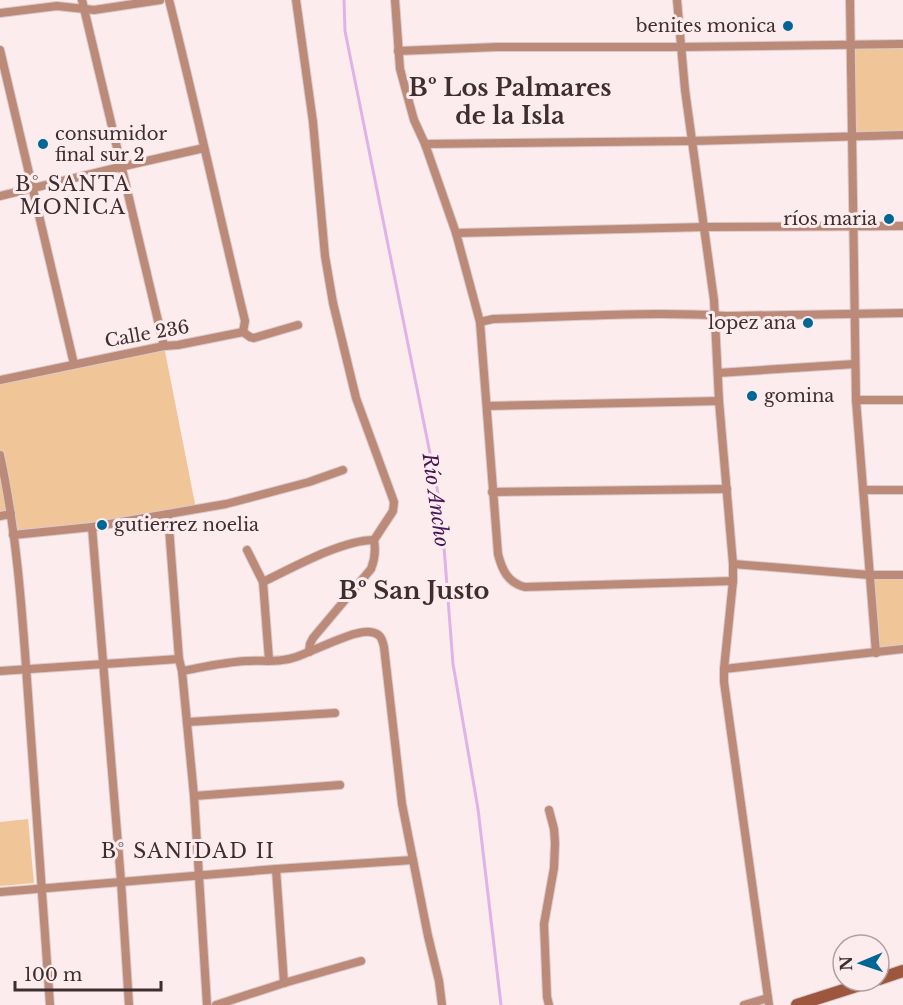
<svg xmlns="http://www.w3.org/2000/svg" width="903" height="1005" font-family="'Libre Baskerville',serif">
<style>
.green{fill:#f0c597}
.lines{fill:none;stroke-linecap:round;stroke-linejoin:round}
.stream{stroke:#deb3e8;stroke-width:3}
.street-casing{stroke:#dbcacb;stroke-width:10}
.secondary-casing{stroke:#dbcacb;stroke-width:14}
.street{stroke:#bb8a78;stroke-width:8}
.secondary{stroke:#9c573d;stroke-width:12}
.poi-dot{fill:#006695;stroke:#fdeced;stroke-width:2}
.labels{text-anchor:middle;stroke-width:6;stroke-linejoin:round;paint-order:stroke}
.poi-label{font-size:18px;fill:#3e2e2f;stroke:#fdeced;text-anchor:end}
.street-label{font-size:18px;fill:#3e2e2f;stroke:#fdeced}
.neighbourhood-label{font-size:20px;letter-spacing:1.5px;fill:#3e2e2f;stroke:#fdeced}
.water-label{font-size:20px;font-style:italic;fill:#4b1857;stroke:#fdeced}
.district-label{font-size:24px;font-weight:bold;fill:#3e2e2f;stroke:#fdeced}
</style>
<rect width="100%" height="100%" fill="#fdeced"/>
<g class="green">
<path d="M903 44V135L852 136 853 45Z"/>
<path d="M164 346 196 509 13 535 10 515 0 516V380Z"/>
<path d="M903 574V649L876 653 874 575Z"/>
<path d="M28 819 34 883 0 886V822Z"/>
</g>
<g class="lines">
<path class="stream" d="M344 0 345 31 441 508 453 664 478 809 501 1005"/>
<g class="street-casing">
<g id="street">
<path d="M82 0 164 346"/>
<path d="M169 0C196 107 219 214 245 321L243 332"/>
<path d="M296 0 313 122 325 256 333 303 356 398 394 502 393 511 374 540C376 551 375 559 371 569L313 638 310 644 309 652"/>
<path d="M395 0 400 69 414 120 425 144 456 233 480 322 498 554C502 570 508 583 525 587L733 581"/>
<path d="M677 0 685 90 714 300 719 401 733 564V581L724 669V682L769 1005"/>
<path d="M850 0 856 400 876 653"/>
<path d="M0 13 57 6 94 10 160 0"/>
<path d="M0 50 74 364"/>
<path d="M398 51 497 47H681L903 44"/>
<path d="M425 144 692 141 903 135"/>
<path d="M0 196 120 167 204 148"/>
<path d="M456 233 705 227 903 226"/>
<path d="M480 322 493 319C571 317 649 311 726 316L903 313"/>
<path d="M718 373 855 364"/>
<path d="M0 380 164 346 178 345 243 332 250 337 254 338 298 325"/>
<path d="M856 400H903"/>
<path d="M487 406 719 401"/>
<path d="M0 455C18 538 23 624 29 709 36 808 43 906 50 1005"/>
<path d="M864 490H903"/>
<path d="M492 492 727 489"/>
<path d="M168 514 179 659 182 671 194 796 207 1005"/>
<path d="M0 516 11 514"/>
<path d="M92 527 121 881 129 1005"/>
<path d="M13 535 92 527 226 504 309 482 343 470"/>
<path d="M247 550 263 582 269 660"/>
<path d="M733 564 870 575H903"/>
<path d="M263 582C292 568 342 540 374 540"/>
<path d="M724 669 903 649"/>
<path d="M0 671 179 659"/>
<path d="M182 671C204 667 225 662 246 661 263 660 280 663 296 657 314 651 353 630 370 632 380 633 382 638 384 647L402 804 428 936 439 981 442 1005"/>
<path d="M188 722 335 713"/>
<path d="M194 796 340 785"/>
<path d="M276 869 284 983"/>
<path d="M0 892 276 869 413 860"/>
<path d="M216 1005 284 983 361 961"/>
<path d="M549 1005 547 997 544 924 554 868 555 843 554 829 549 810"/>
<path d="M744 1005 768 998"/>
</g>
</g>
<g class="secondary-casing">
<g id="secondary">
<path d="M879 979 903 971"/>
<path d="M797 1005 872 981"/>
</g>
</g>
<use href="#street" class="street"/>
<use href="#secondary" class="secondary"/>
</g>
<g class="poi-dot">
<circle cx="788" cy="26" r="6"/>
<circle cx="43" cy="144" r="6"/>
<circle cx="889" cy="219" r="6"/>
<circle cx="808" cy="323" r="6"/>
<circle cx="752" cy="396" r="6"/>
<circle cx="102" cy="525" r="6"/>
</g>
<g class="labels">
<g class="poi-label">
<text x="776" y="32">benites monica</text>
<text x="55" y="140" text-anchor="start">consumidor<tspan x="55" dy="21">final sur 2</tspan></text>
<text x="877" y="225">ríos maria</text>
<text x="796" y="329">lopez ana</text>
<text x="764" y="402" text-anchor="start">gomina</text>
<text x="114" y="531" text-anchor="start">gutierrez noelia</text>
</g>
<g class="street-label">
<text transform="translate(147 334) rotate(-10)" y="6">Calle 236</text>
</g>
<g class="neighbourhood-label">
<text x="73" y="191">B° SANTA<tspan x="73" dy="23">MONICA</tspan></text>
<text x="188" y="858">B° SANIDAD II</text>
</g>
<g class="water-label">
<text transform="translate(436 500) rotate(82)" y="7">Río Ancho</text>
</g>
<g class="district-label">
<text x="510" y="96">Bº Los Palmares<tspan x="510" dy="28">de la Isla</tspan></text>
<text x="414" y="599">Bº San Justo</text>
</g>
</g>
<g transform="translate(861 963) rotate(268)"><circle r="28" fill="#fdeced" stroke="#b1a0a1" stroke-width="1.5"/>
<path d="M0-4.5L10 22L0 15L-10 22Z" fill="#006695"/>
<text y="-9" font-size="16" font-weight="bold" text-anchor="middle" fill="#3e2e2f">N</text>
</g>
<path d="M15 981v9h146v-9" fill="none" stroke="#3e2e2f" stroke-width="3"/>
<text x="24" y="981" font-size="18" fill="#3e2e2f" stroke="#fdeced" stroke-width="4.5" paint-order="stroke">100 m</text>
</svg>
